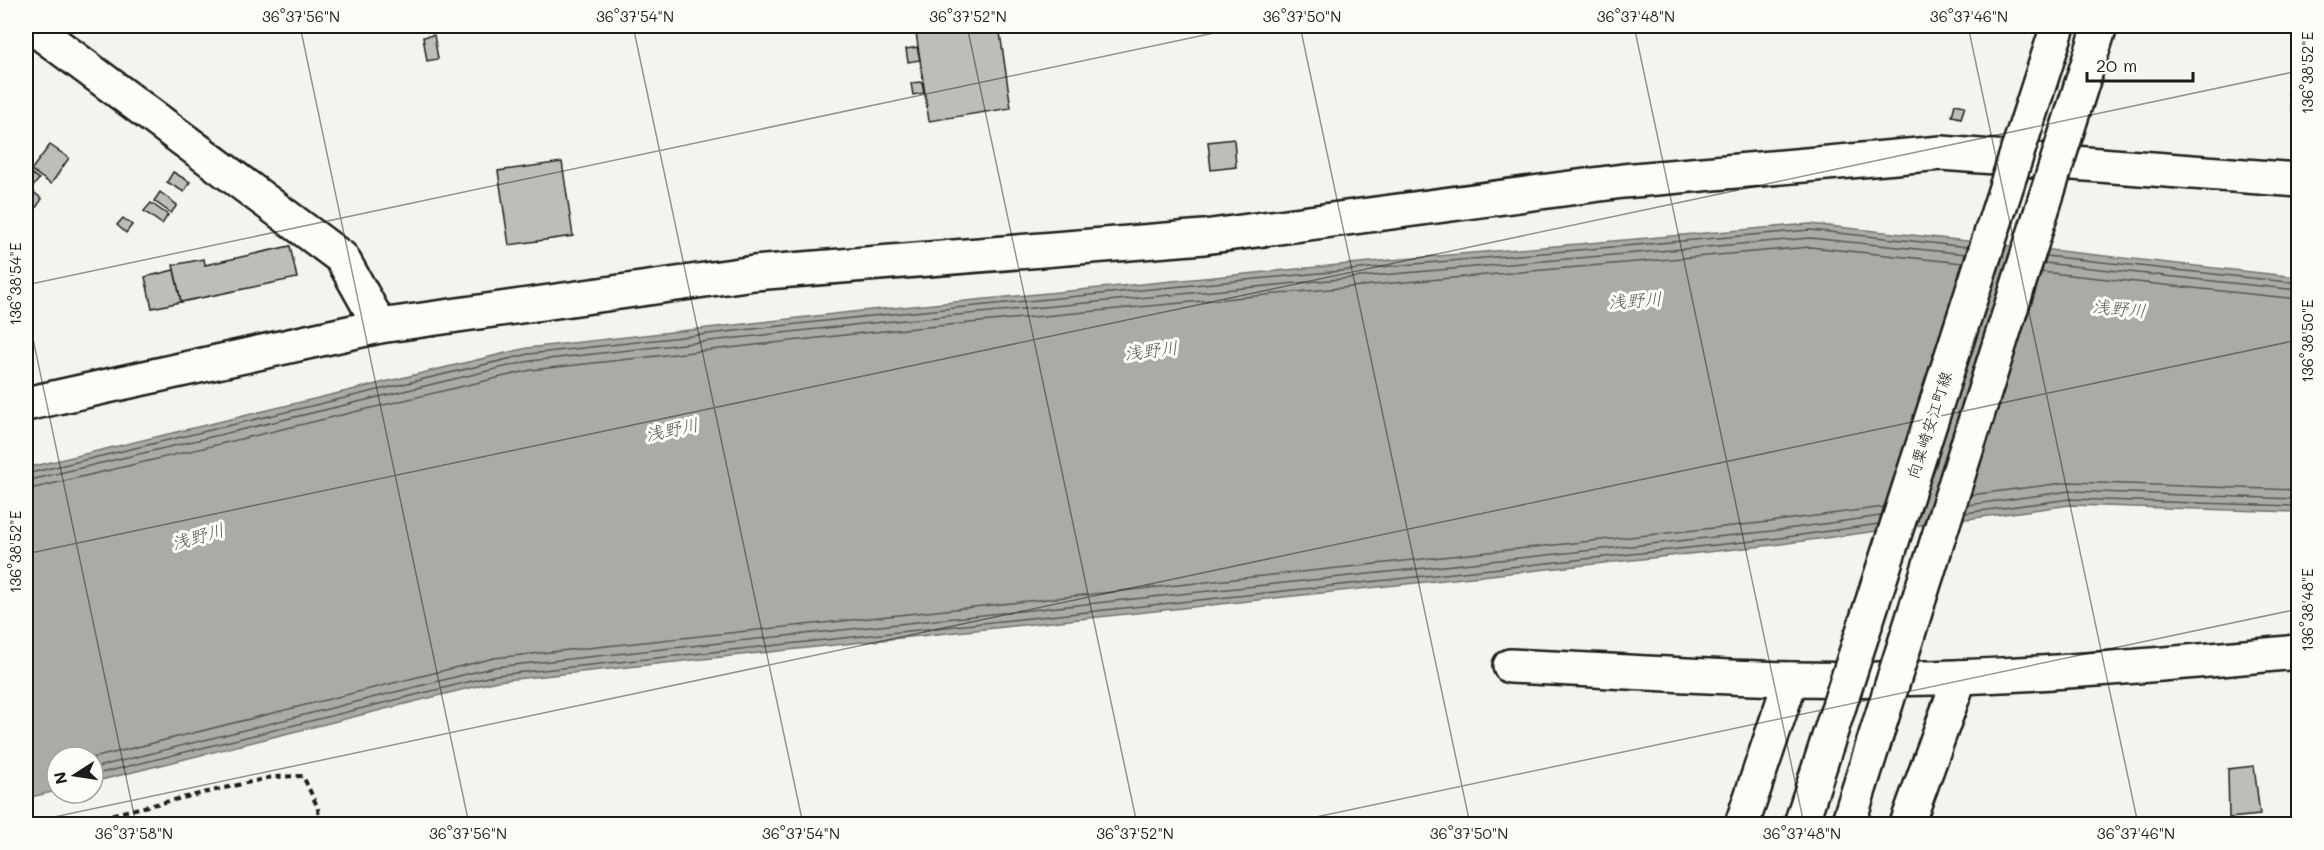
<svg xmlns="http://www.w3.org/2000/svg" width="2324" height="850" font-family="Mali,'Klee One',sans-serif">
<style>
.water{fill:#abaaa6;stroke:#72716f;stroke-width:1.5}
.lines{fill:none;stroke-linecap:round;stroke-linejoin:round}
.shore{stroke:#555553;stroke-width:1.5}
.building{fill:#bebdba;stroke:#1c1c1c;stroke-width:1.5}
.minor-casing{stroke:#1c1c1c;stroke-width:38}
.path{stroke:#1c1c1c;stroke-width:4;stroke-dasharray:6 4.5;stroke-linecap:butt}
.minor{stroke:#fdfcf7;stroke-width:33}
.secondary-bridge-casing{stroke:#1c1c1c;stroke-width:38;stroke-linecap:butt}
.secondary-bridge{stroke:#fdfcf7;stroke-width:33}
.ticks{fill:none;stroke:#1c1c1c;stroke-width:1.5;stroke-opacity:0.45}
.labels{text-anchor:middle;stroke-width:6;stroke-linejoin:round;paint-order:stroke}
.street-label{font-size:16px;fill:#1c1c1c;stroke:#fdfcf7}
.water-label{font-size:18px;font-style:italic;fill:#5c5c5a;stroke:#fdfcf7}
.neatline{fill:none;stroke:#1c1c1c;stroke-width:2}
.ticks-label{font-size:15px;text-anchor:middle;fill:#1c1c1c}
</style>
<rect width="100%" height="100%" fill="#f4f3ee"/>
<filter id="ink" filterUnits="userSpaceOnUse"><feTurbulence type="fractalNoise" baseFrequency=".0167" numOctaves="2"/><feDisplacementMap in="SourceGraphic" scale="12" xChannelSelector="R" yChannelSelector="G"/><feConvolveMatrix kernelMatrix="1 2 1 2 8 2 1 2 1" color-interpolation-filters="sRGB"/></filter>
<g filter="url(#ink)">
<path class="water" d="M1810 224 2298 277V512L2070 505 1773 545 497 681 93 782V757H57V791L26 798V468L527 348 861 311 1391 260Z"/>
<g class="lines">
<g class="shore">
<path d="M2046 256 2298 283"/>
<path d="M2044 263 2298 290"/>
<path d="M2041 272 2298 299"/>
<path d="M26 474 529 354 861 317 1392 266 1810 230 1968 247"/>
<path d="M26 481 530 361 862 324 1393 274 1810 238 1966 254"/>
<path d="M26 490 531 370 863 333 1394 283 1810 247 1963 263"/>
<path d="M1971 495 2070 482 2298 490"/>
<path d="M1968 505 2070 491 2298 499"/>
<path d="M1965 513 2070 499 2298 506"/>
<path d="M93 758 494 658 1770 522 1884 507"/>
<path d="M93 768 495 667 1772 531 1881 516"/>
<path d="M93 775 496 675 1772 539 1879 524"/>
</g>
</g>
<g class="building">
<path d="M915 26H999L1011 108 929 121Z"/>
<path d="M434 35 438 59 427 61 423 37Z"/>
<path d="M917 47 920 60 908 62 906 49Z"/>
<path d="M922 82 924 93 913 95 911 83Z"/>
<path d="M2298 90V123L2295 124 2288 92Z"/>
<path d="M1955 104 1965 106 1961 118 1952 116Z"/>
<path d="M1234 139 1236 167 1211 170 1208 142Z"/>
<path d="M50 145 69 158 51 184 31 170Z"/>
<path d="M562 162 573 236 509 245 498 171Z"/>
<path d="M29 172 39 179 31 189 26 186V177Z"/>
<path d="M173 172 190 182 184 192 167 182Z"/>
<path d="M26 186 42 199 26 222Z"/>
<path d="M160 192 177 205 171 213 154 201Z"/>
<path d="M151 203 168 215 162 224 144 211Z"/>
<path d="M123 218 132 225 126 233 117 225Z"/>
<path d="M290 246 297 278 181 302 173 265 204 259 205 265Z"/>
<path d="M174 270 181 302 152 308 145 277Z"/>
<path d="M2254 766 2260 815 2229 818 2228 769Z"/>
</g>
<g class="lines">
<g class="minor-casing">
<g id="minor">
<path d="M31 26 342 258 380 326"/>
<path d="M26 404 380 326 754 273 1204 237 1623 181 1941 153 2298 180"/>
<path d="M1510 666C1603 670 1697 677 1791 679 1960 682 2130 668 2298 652"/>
<path d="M1742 824 1791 679"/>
<path d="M1907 824 1960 677"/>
</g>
</g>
<path class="path" d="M71 824 272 777 303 776 318 808 319 824"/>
<use href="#minor" class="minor"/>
<g class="secondary-bridge-casing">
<g id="secondary-bridge">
<path d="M1801 824 2058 26"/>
<path d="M1848 824 2100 26"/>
</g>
</g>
<use href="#secondary-bridge" class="secondary-bridge"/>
</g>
</g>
<path class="ticks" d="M300 26 469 824M633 26 803 824M967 26 1137 824M1300 26 1470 824M1634 26 1804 824M1968 26 2138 824M26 285 1247 26M26 306 136 824M26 554 2298 71M26 823 2298 340M1283 824 2298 609"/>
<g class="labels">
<g class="street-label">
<text transform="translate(1929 425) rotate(-72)" y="6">向粟崎安江町線</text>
</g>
<g class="water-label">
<text transform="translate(1635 301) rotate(-4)" y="6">浅野川</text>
<text transform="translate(2119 309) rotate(5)" y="6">浅野川</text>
<text transform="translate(1151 351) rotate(-7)" y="6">浅野川</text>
<text transform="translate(672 430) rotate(-12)" y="6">浅野川</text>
<text transform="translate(198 537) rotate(-16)" y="6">浅野川</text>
</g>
</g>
<rect width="2324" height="850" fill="none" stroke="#fdfcf7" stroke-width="66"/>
<g transform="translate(75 775) rotate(258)"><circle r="28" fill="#fdfcf7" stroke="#a3a29f" stroke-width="1.5"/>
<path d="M0-4.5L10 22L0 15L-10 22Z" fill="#1c1c1c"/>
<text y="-9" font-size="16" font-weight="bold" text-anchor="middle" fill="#1c1c1c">N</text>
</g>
<path d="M2087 72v9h106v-9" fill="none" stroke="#1c1c1c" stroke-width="3"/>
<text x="2096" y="72" font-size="18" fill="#1c1c1c" stroke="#fdfcf7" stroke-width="4.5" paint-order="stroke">20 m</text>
<rect x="33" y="33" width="2258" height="784" class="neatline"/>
<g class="ticks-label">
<text x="301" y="22">36°37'56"N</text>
<text x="635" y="22">36°37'54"N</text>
<text x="968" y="22">36°37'52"N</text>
<text x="1302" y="22">36°37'50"N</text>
<text x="1636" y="22">36°37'48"N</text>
<text x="1969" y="22">36°37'46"N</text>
<text transform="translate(2308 73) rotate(-90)" y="5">136°38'52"E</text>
<text transform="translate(16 284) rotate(-90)" y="5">136°38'54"E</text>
<text transform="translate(2308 341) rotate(-90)" y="5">136°38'50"E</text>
<text transform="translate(16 552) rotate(-90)" y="5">136°38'52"E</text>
<text transform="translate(2308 610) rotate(-90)" y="5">136°38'48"E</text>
<text x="134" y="839">36°37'58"N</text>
<text x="468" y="839">36°37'56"N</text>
<text x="801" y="839">36°37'54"N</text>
<text x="1135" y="839">36°37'52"N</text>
<text x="1469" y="839">36°37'50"N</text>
<text x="1802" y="839">36°37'48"N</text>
<text x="2136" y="839">36°37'46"N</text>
</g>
</svg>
